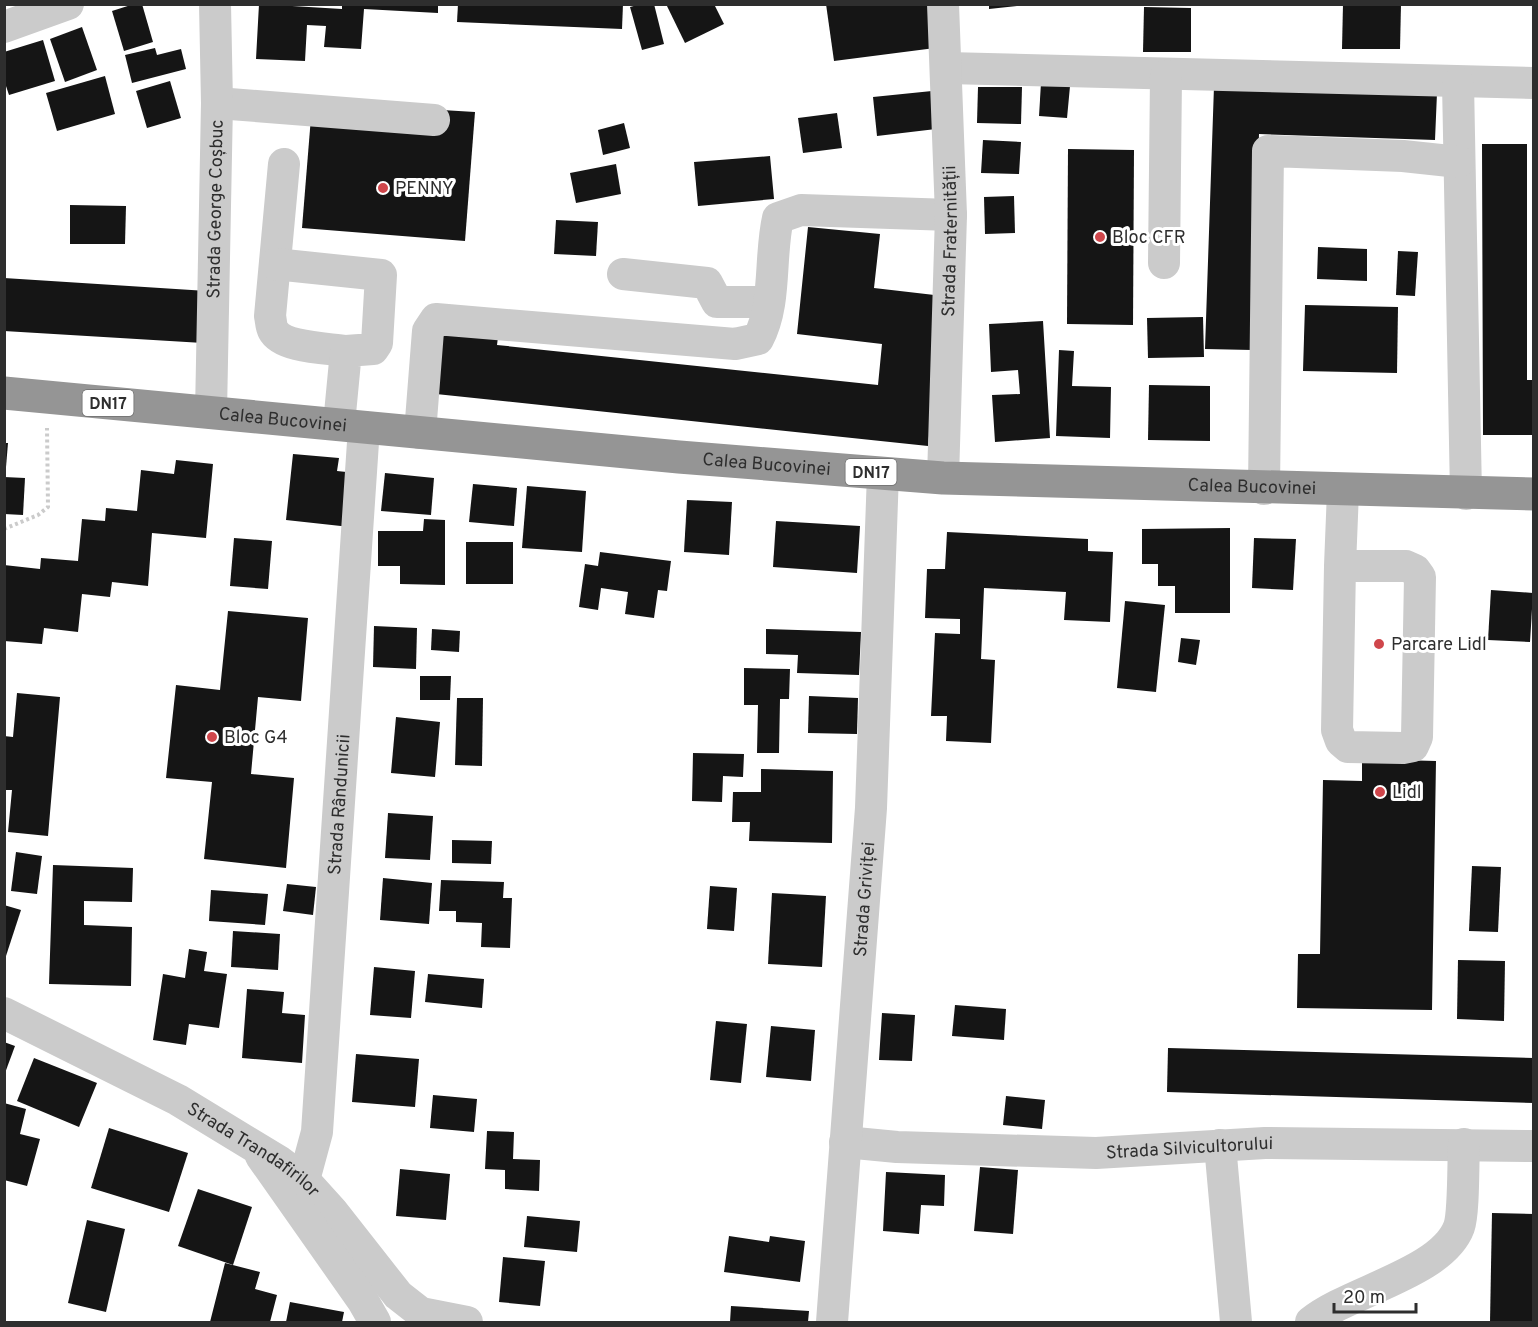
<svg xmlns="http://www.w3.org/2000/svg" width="1538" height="1327" font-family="Overpass,sans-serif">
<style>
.building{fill:#151515}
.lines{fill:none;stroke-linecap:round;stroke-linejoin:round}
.path{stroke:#cbcbcb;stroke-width:4;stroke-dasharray:3 3;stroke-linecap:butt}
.minor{stroke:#cbcbcb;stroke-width:32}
.highway{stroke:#959595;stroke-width:33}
.poi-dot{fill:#cf464b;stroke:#fff;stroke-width:2}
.labels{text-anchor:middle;stroke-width:6;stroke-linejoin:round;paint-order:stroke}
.shield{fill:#fff;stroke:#6d6d6d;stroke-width:1.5}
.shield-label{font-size:16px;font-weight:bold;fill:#2e2e2e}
.poi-label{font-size:18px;fill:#2e2e2e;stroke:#fff;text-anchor:start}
.street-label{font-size:18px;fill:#2e2e2e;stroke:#fff}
</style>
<rect width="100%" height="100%" fill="#fff"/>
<g class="building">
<path d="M134 4H142L153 42 124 51 112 11Z"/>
<path d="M259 4 342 9V4H438V13L364 9 361 49 324 47 326 26 307 25 305 61 256 59Z"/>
<path d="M458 4H623L622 29 457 22Z"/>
<path d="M641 4H654L664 44 642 50 630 7Z"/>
<path d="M666 4H714L724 24 685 43Z"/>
<path d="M826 4H929L935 48 834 61Z"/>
<path d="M989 4H1017V6L989 9Z"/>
<path d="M1343 4H1401L1400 49H1342Z"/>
<path d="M1144 7 1191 8V52H1143Z"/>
<path d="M82 27 97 70 65 82 50 39Z"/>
<path d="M43 40 55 81 9 95 4 80V52Z"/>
<path d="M155 48 157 55 181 49 186 69 132 83 125 55Z"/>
<path d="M105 76 115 114 57 131 46 93Z"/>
<path d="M170 81 181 118 147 128 136 91Z"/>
<path d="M1041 83 1070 86 1067 118 1039 116Z"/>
<path d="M1214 86 1437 93 1435 140 1259 134 1252 350 1205 349Z"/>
<path d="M978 87H1022L1021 124 977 123Z"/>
<path d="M932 91 936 129 877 136 873 97Z"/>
<path d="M442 110 475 112 465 241 302 228 311 117Z"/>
<path d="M837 113 842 148 803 153 798 118Z"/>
<path d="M624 123 630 148 603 155 598 130Z"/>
<path d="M983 140 1021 142 1019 174 981 173Z"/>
<path d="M1482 144H1527V380H1534V435H1483Z"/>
<path d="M1068 149 1134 150 1133 325 1067 324Z"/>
<path d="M770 156 774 199 698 206 694 162Z"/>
<path d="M616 164 621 194 576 203 570 173Z"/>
<path d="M1014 196 1015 233 985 234 984 197Z"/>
<path d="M70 205 126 206 125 244H70Z"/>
<path d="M556 220 598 222 596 256 554 254Z"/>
<path d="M808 227 880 234 874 288 943 296 928 446 436 394 443 323 499 329 497 345 878 385 882 344 797 334Z"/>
<path d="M1318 247 1367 249V281L1317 279Z"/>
<path d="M1398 251 1418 252 1415 296 1396 295Z"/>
<path d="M4 278 207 291 203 343 4 331Z"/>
<path d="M1305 305 1398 307 1397 373 1303 371Z"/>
<path d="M1203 317 1204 357 1148 358 1147 318Z"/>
<path d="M1043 321 1050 438 995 442 992 395 1020 394 1018 370 991 372 989 324Z"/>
<path d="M1059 350 1074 351 1072 386 1111 387 1110 438 1056 436Z"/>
<path d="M1149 385 1210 386V441L1148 440Z"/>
<path d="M5 443H8L6 467H5Z"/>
<path d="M293 454 339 458 337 471 356 473 350 527 286 520Z"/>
<path d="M176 460 213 464 206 538 152 533 148 586 112 582 110 597 82 594 78 632 44 628 42 644 4 641V565L40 569 41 558 78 561 82 519 105 521 106 508 137 511 141 470 174 474Z"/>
<path d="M385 473 434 478 431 515 381 511Z"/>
<path d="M4 477 25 478 23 515 4 514Z"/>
<path d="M473 484 517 488 514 526 469 522Z"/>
<path d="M527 486 586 491 582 552 522 548Z"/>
<path d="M687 500 732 502 729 555 684 552Z"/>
<path d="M424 519 445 520V585L400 584V566H378V531H423Z"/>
<path d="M776 521 860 526 857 573 773 567Z"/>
<path d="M1230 528V613H1175V586H1158V564H1142V529Z"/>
<path d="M947 532 1088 539V551L1113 552 1110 622 1064 620 1066 592 984 588 981 659 995 660 991 743 946 741 947 716H931L935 633 960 634V619L925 618 927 569H945Z"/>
<path d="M234 538 272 541 268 589 230 586Z"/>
<path d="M1254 538 1296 539 1293 590 1252 588Z"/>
<rect x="466" y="542" width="47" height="42"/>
<path d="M600 552 671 561 667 591 658 590 654 618 625 614 628 592 601 588 598 610 579 607 585 564 598 566Z"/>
<path d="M1491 590 1533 593 1530 642 1488 640Z"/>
<path d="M1125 601 1165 605 1156 692 1117 688Z"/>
<path d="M228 611 308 618 301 701 258 697 251 774 294 778 286 868 204 859 212 782 166 778 176 685 220 690Z"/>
<path d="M374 626 417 628 416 669 373 667Z"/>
<path d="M432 629 460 631 459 652 431 650Z"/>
<path d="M766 629 861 632 859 675 797 673 798 655 766 654Z"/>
<path d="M1181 638 1200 640 1196 665 1178 662Z"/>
<path d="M744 668 790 669 789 699H780L779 753H757L758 705H744Z"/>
<path d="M420 676H451L450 700H420Z"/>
<path d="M17 693 60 697 48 836 8 832 12 790H4V736L13 737Z"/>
<path d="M809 696 858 698 857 734 808 733Z"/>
<path d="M457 698H483L482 766 455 765Z"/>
<path d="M396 717 440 722 435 777 391 773Z"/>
<path d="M693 753 744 754 743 777 723 776 722 802 692 801Z"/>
<path d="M1362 759 1436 761 1432 1010 1297 1008 1298 954H1320L1323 780 1362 781Z"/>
<path d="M761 769 833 771 832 843 749 841 750 822H732L733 792H761Z"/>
<path d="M388 813 433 816 430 860 385 858Z"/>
<path d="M452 840 492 841 491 864 452 863Z"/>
<path d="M16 852 42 856 37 894 11 891Z"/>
<path d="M53 865 133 868 132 902 84 901V925L132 927 131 986 49 984Z"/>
<path d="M1472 866 1501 867 1498 932 1469 931Z"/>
<path d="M383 878 432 883 429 924 380 920Z"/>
<path d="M441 880 504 882 503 898H512L510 948 481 947 482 923 456 922V911H439Z"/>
<path d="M287 884 316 887 313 915 283 911Z"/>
<path d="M710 886 737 888 734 931 707 929Z"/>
<path d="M211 890 268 894 265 925 209 921Z"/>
<path d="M772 893 826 896 822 967 768 964Z"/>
<path d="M4 905 21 910 5 959H4Z"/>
<path d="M233 931 280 934 278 970 231 967Z"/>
<path d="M189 949 207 952 204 971 227 974 219 1028 189 1024 186 1045 153 1040 163 974 185 978Z"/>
<path d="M1458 960 1505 961 1504 1021 1457 1019Z"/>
<path d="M374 967 415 971 411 1018 370 1015Z"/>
<path d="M428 974 484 979 482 1008 425 1002Z"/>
<path d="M247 989 284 992 282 1013 305 1015 302 1063 242 1058Z"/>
<path d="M955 1005 1006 1009 1004 1040 952 1036Z"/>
<path d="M882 1013 915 1015 912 1061 879 1060Z"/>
<path d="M716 1021 747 1024 741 1083 710 1080Z"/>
<path d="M771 1026 815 1030 811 1081 766 1077Z"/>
<path d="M4 1042 15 1046 5 1073H4Z"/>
<path d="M1168 1048 1534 1058V1103L1167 1092Z"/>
<path d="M356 1054 419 1059 415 1107 352 1102Z"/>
<path d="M34 1058 97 1083 79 1127 17 1101Z"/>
<path d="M433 1095 477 1099 474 1132 430 1128Z"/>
<path d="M1006 1096 1045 1100 1042 1129 1003 1125Z"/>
<path d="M4 1103 26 1109 20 1134 40 1139 27 1186 4 1180Z"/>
<path d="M109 1128 188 1153 169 1212 91 1188Z"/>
<path d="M487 1131 514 1132 513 1159 540 1160 539 1191 505 1189V1170L485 1169Z"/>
<path d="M980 1167 1018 1170 1013 1234 974 1231Z"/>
<path d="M400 1169 450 1174 446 1220 396 1216Z"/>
<path d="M886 1172 945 1175 944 1206 921 1205 919 1234 883 1231Z"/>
<path d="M198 1189 252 1207 233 1265 178 1246Z"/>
<path d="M1492 1213 1534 1214V1322H1490Z"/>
<path d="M527 1216 580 1221 577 1252 524 1247Z"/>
<path d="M87 1220 125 1229 106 1312 68 1303Z"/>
<path d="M729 1236 769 1242 770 1236 805 1241 800 1282 724 1272Z"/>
<path d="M503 1257 545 1261 540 1306 499 1302Z"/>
<path d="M225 1263 260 1272 255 1289 277 1295 270 1322H210Z"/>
<path d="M290 1302 344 1312 342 1322H286Z"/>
<path d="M731 1306 809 1311 808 1322H730Z"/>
</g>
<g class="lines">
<path class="path" d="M4 529 38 515 48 507 47 428"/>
<g class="minor">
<path d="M4 27 68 4"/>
<path d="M947 68 1534 83"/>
<path d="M1458 83 1466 494"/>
<path d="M217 103 434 120"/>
<path d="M284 164 270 316C271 320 271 327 273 330 282 348 328 348 346 351"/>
<path d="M1164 263 1166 76"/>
<path d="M275 264 381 275 377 343 373 349 346 351 339 424"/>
<path d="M623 274 707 283 717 302H768"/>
<path id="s1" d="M211 413 217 103 215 4"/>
<path d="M420 433 428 331 436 319 735 344 758 339C777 303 769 257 778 218L801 210 951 215"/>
<path id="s2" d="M943 478 951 215 943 4"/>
<path d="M1264 489 1268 151 1403 156 1459 162"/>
<path d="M1340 566 1337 730 1341 741 1348 747 1403 748 1413 746 1417 737 1420 577 1415 570 1406 566H1340L1343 491"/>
<path id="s3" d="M4 1013 178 1100 280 1162 304 1180 332 1211 398 1295 421 1313 467 1322"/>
<path id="s4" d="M845 1142 897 1147 1096 1153 1265 1143 1534 1146"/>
<path d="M1220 1145 1236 1322"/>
<path d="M261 1156 363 1301 375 1322"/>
<path id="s5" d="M304 1180 317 1132 364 427"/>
<path id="s6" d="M832 1322 871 808 883 473"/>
<path d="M1311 1322C1349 1291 1442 1273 1459 1227 1464 1213 1463 1162 1464 1144"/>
</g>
<path class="highway" id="s7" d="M4 393 679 457 943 478 1534 494"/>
</g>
<g class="poi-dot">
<circle cx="383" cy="188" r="6"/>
<circle cx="1100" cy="237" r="6"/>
<circle cx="1379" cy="644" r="6"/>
<circle cx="212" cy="737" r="6"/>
<circle cx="1380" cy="792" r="6"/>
</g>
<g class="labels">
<g class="shield">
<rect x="82.5" y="390" width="51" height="26" rx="4.5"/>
<rect x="845.5" y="459" width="51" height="26" rx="4.5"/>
</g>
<g class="shield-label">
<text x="108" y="409">DN17</text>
<text x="871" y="478">DN17</text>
</g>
<g class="poi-label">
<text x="395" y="194">PENNY</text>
<text x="1112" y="243">Bloc CFR</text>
<text x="1391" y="650">Parcare Lidl</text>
<text x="224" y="743">Bloc G4</text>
<text x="1392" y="798">Lidl</text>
</g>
<g class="street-label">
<text dy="6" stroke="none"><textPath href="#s1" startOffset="204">Strada George Coșbuc</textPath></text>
<text dy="6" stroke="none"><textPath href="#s2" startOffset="237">Strada Fraternității</textPath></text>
<text dy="6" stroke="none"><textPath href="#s7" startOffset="280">Calea Bucovinei</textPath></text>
<text dy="6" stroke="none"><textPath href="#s7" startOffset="766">Calea Bucovinei</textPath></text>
<text dy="6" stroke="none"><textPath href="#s7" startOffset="1252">Calea Bucovinei</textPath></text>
<text dy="6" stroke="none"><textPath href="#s5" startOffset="378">Strada Rândunicii</textPath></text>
<text dy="6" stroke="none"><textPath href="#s6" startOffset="424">Strada Griviței</textPath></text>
<text dy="6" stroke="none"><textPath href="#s4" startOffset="345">Strada Silvicultorului</textPath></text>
<text dy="6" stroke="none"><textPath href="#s3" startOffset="285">Strada Trandafirilor</textPath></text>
</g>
</g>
<rect width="1538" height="1327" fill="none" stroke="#2e2e2e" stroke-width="12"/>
<path d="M1334 1303v9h82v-9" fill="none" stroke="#2e2e2e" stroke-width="3"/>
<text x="1343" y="1303" font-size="18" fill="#2e2e2e" stroke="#ffffff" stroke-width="4.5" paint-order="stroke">20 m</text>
</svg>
